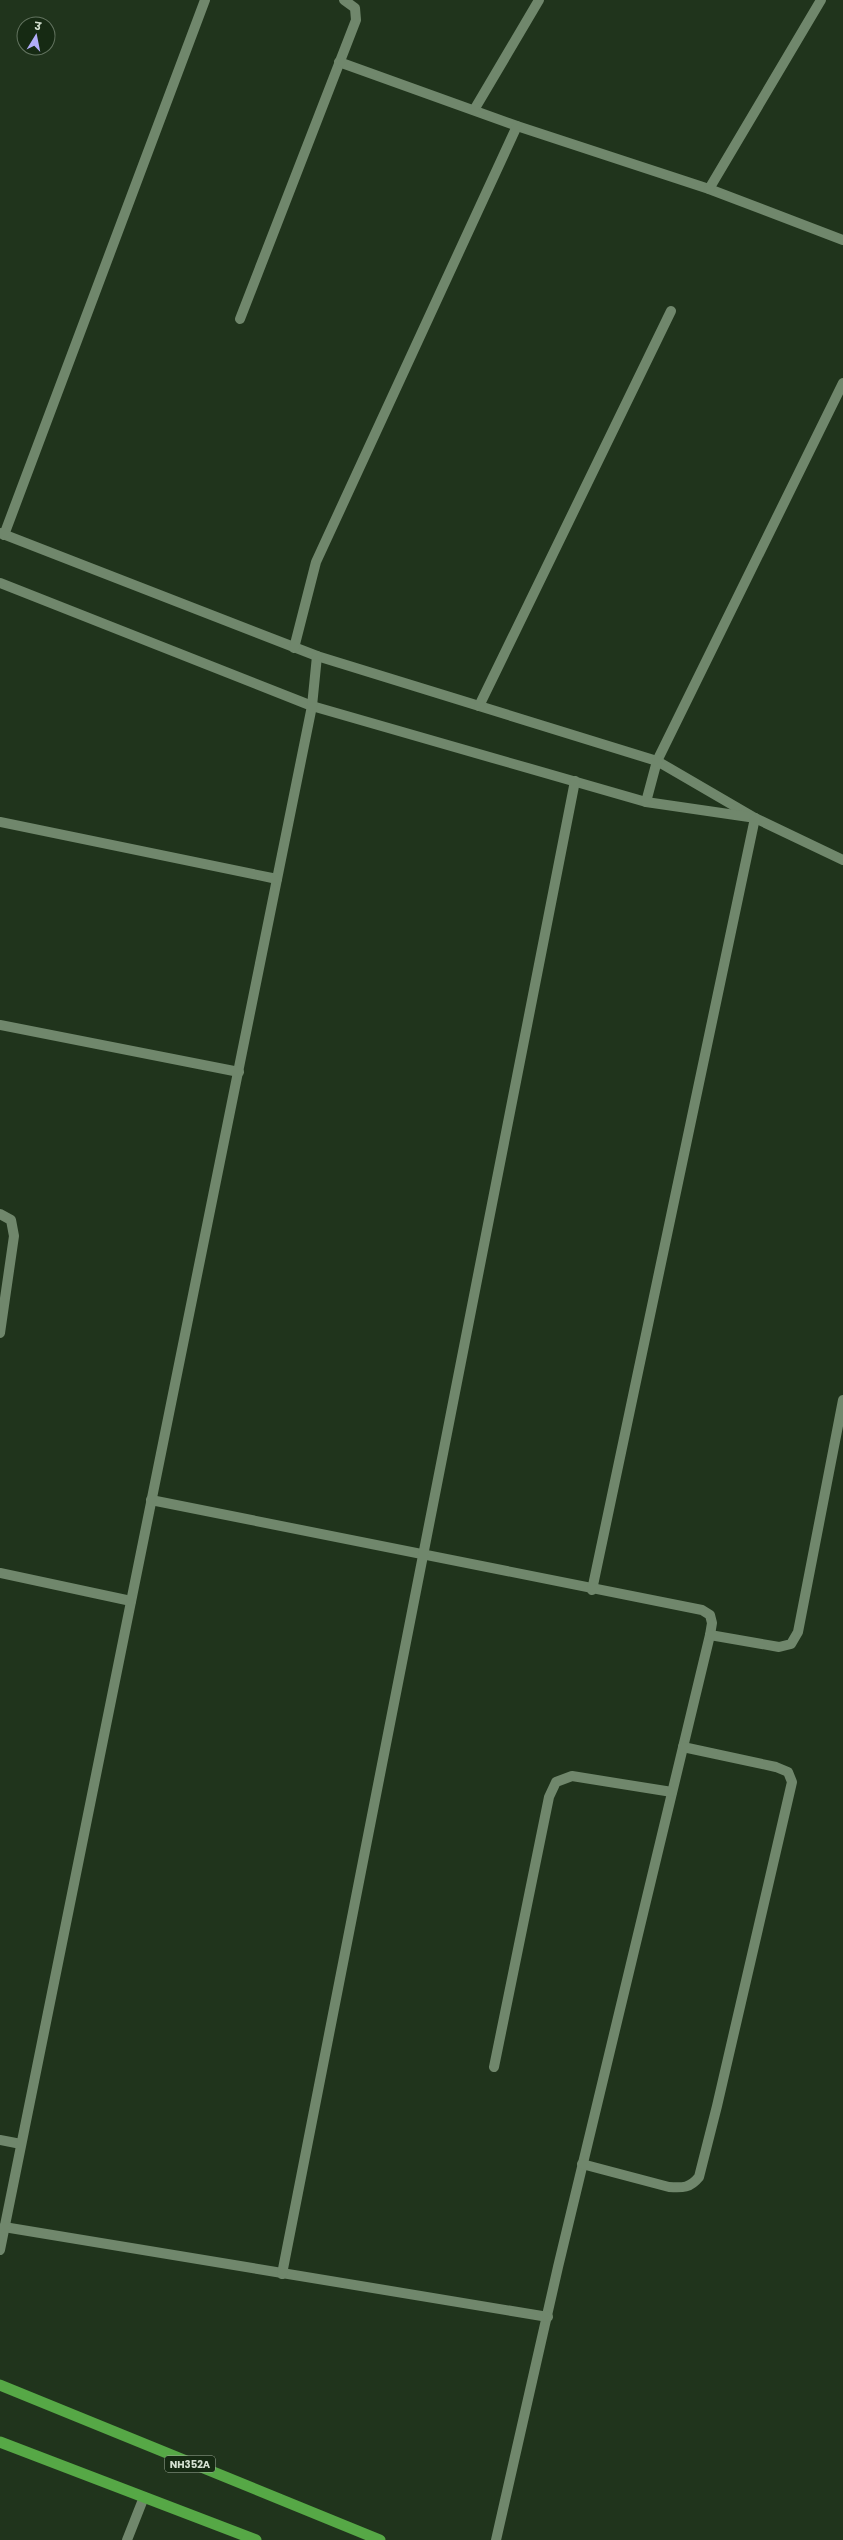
<svg xmlns="http://www.w3.org/2000/svg" width="843" height="2540" font-family="Poppins,'Noto Sans Devanagari',sans-serif">
<style>
.lines{fill:none;stroke-linecap:round;stroke-linejoin:round}
.minor{stroke:#70876c;stroke-width:10}
.trunk{stroke:#56a846;stroke-width:11}
.labels{text-anchor:middle;stroke-width:3;stroke-linejoin:round;paint-order:stroke}
.shield{fill:#162a13;stroke:#9caa99;stroke-width:1}
.shield-label{font-size:10px;font-weight:bold;fill:#d5e1d2}
</style>
<rect width="100%" height="100%" fill="#20341c"/>
<g class="lines">
<g class="minor">
<path d="M339 62 517 126 709 189 843 240"/>
<path d="M474 110 539 0"/>
<path d="M709 189 821 0"/>
<path d="M240 319 356 20 355 8 344 0"/>
<path d="M0 533 317 656 657 761 755 818 843 860"/>
<path d="M4 535 205 0"/>
<path d="M0 583 312 706 646 802 749 817"/>
<path d="M294 648 316 562 517 126"/>
<path d="M479 706 671 311"/>
<path d="M646 802 657 761 843 383"/>
<path d="M0 822 277 879"/>
<path d="M0 1025 239 1072"/>
<path d="M0 1214 11 1220 14 1236 0 1333"/>
<path d="M151 1500 702 1610 710 1615 712 1623 710 1635 558 2267 496 2540"/>
<path d="M0 1573 131 1601"/>
<path d="M592 1590 755 818"/>
<path d="M710 1635 779 1647 791 1644 798 1632 843 1400"/>
<path d="M494 2067 549 1797 556 1782 572 1776 672 1792"/>
<path d="M0 2140 21 2144"/>
<path d="M582 2164 669 2187C683 2188 690 2188 699 2177L717 2106 792 1782 788 1772 776 1767 683 1747"/>
<path d="M4 2227 548 2317"/>
<path d="M0 2250 312 706 317 656"/>
<path d="M282 2274 575 781"/>
<path d="M127 2540 144 2497"/>
</g>
<g class="trunk">
<path d="M0 2385 380 2540"/>
<path d="M0 2442 256 2540"/>
</g>
</g>
<g class="labels">
<rect class="shield" x="165" y="2456" width="50" height="16" rx="3"/>
<g class="shield-label">
<text x="190" y="2468">NH352A</text>
</g>
</g>
<g transform="translate(36 36) rotate(10)"><circle r="19" fill="#162a13" stroke="#62735f"/>
<path d="M0-3L7 15L0 10L-7 15Z" fill="#b2adf9"/>
<text y="-6" font-size="11" font-weight="bold" text-anchor="middle" fill="#d5e1d2">उ</text>
</g>
</svg>
